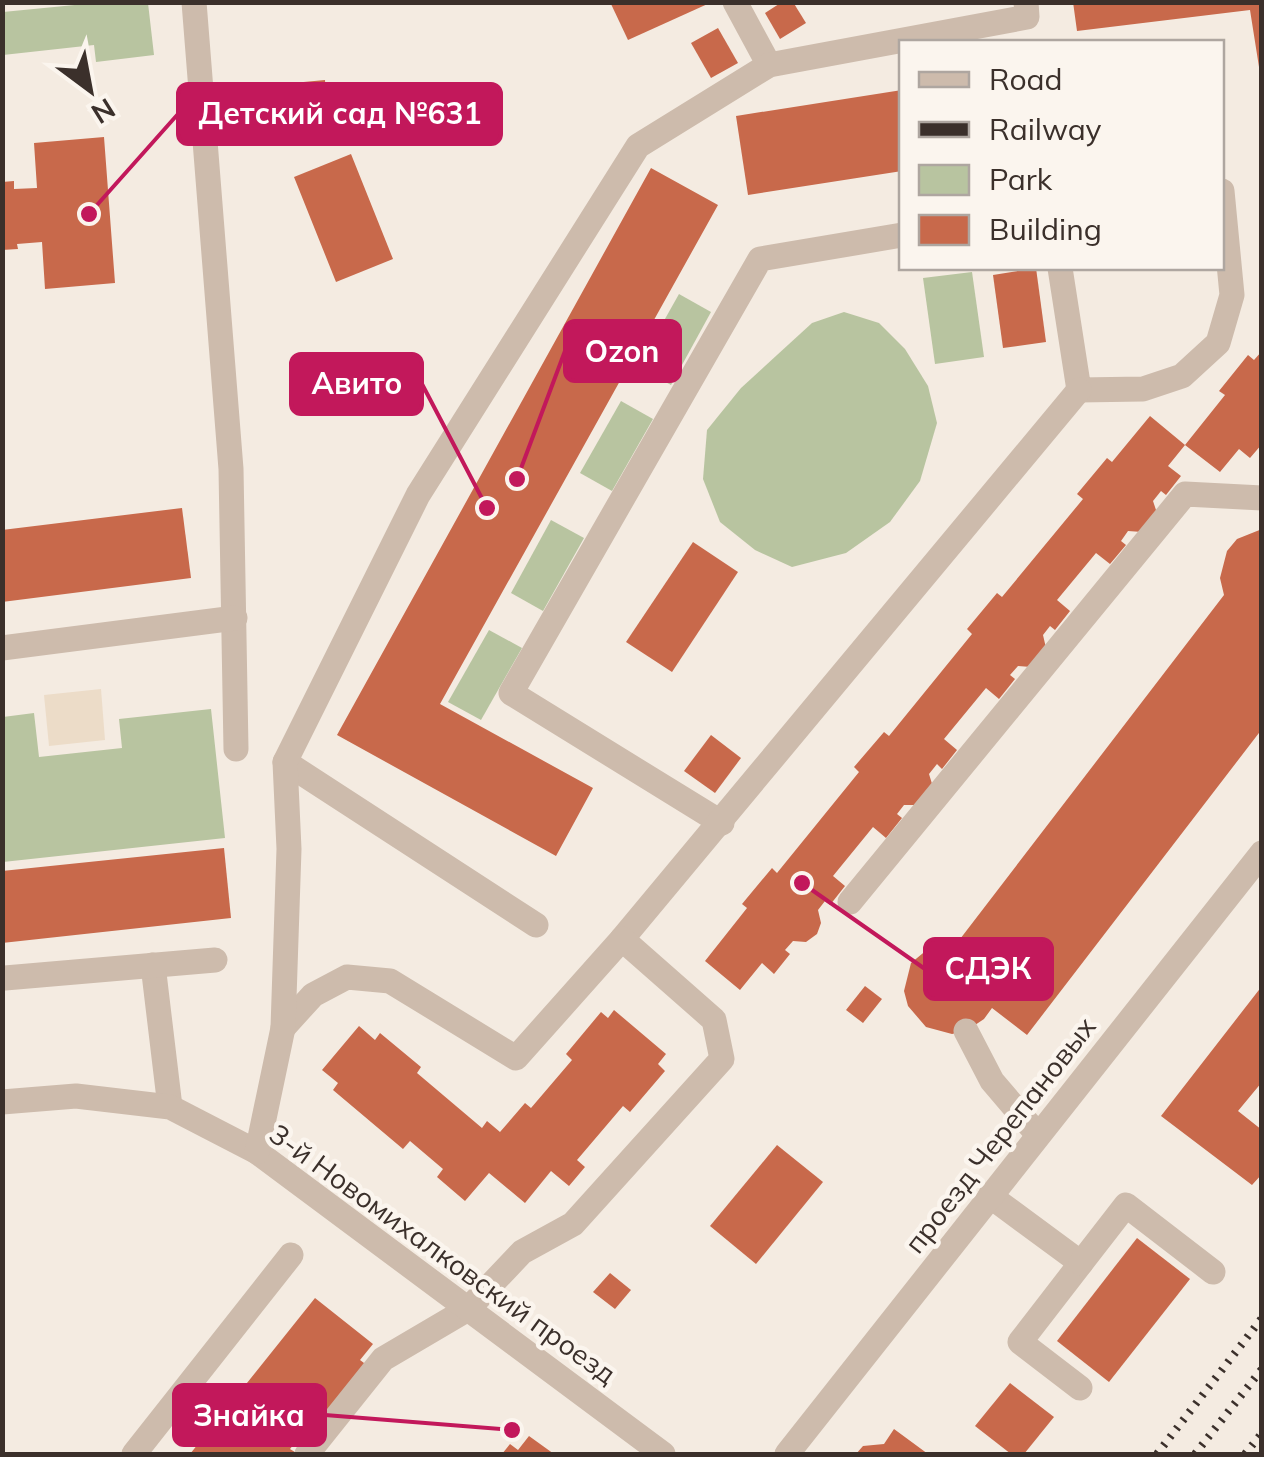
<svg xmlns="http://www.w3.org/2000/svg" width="1264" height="1457" font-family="Mulish,sans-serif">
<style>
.green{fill:#b8c4a0}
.plaza{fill:#ecdcc8}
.building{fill:#c8694b}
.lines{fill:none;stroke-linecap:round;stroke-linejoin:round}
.minor{stroke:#cdbbac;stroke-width:25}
.rail{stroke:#3b302b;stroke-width:8;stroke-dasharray:2.5 8;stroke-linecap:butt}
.labels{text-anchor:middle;stroke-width:9;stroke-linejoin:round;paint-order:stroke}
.street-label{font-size:28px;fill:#3b302b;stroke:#fbf5ee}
.leader{fill:none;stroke:#c2185b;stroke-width:4}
.callout-dot{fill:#c2185b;stroke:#fbf5ee;stroke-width:4}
.callout{fill:#c2185b;stroke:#c2185b;stroke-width:4}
.callout-label{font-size:30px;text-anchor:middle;font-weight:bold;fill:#fff}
</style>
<rect width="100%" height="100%" fill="#f4ebe1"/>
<g class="green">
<path d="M95 3H148L154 55 96 62 94 45 3 55V12Z"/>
<path d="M972 272 984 357 935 364 923 278Z"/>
<path d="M679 294 711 312 671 385 638 367Z"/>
<path d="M844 312 879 323 905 349 928 386 937 423 920 481 890 522 846 553 792 567 755 550 720 522 703 479 707 430 741 388 812 323Z"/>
<path d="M621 401 653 419 612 491 580 473Z"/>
<path d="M551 520 584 538 543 611 511 593Z"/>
<path d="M489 630 522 648 481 720 448 702Z"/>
<path d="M211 709 225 838 3 862V717L34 713 39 757 122 748 119 719Z"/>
</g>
<path class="plaza" d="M101 689 105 740 49 746 44 695Z"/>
<g class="building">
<path d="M614 2H712L628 40 611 4Z"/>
<path d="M782 2H793L806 23 780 39 765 13Z"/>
<path d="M1073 2H1262V86L1250 10 1077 31Z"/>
<path d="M718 28 738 63 711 78 691 43Z"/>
<path d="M325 80 327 108 285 112 282 84Z"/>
<path d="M902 90V171L748 195 736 116Z"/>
<path d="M104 137 115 283 45 289 42 242 17 244 18 249 2 250V182L14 181V189L37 188 34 143Z"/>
<path d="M351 154 393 259 336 282 294 177Z"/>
<path d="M651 168 718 205 440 704 593 788 556 856 337 735Z"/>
<path d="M1036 268 1046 342 1003 348 993 275Z"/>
<path d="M1262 351V444L1250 458 1239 449 1220 472 1185 445 1225 395 1219 391 1248 355 1254 360Z"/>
<path d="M1150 416 1185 445 1168 466 1181 476 1166 495 1161 491 1153 501 1157 513 1142 532 1128 531 1121 541 1126 545 1110 564 1096 553 1057 600 1070 611 1055 630 1050 626 1043 635 1046 648 1031 667 1018 666 1010 675 1015 679 999 699 986 688 944 739 957 750 942 769 937 764 929 774 933 787 918 805H904L897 814 902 818 886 838 873 827 833 876 845 886 830 905 825 901 818 910 821 923 817 934 806 942 793 941 785 950 790 954 774 974 762 963 740 990 705 961 747 908 742 904 772 868 777 873 859 772 854 767 884 732 889 736 972 634 967 629 997 593 1002 597 1083 499 1077 494 1107 458 1112 462Z"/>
<path d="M182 508 191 578 2 602V530Z"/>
<path d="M1262 529V729L1027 1035 992 1008 984 1019 966 1031 952 1034 926 1027 908 1006 904 991 911 963 934 944 957 943 1224 595 1220 578 1227 551 1237 539Z"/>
<path d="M693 542 738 572 672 672 626 642Z"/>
<path d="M711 735 741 758 715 793 684 771Z"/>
<path d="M224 848 231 918 2 943V871Z"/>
<path d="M865 986 882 999 863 1023 846 1010Z"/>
<path d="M1262 986V1082L1238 1111 1262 1130V1174L1252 1185 1161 1116Z"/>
<path d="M614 1010 666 1054 658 1064 665 1071 630 1112 623 1106 577 1160 585 1167 569 1186 551 1171 525 1203 489 1173 465 1201 437 1177 443 1169 410 1141 403 1149 333 1090 338 1083 322 1070 359 1026 375 1040 380 1033 421 1067 417 1073 482 1128 487 1121 500 1132 525 1103 531 1108 572 1060 566 1054 601 1012 608 1018Z"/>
<path d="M777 1145 823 1182 756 1264 710 1226Z"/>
<path d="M1137 1238 1190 1279 1109 1382 1057 1341Z"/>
<path d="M610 1273 631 1290 615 1309 593 1292Z"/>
<path d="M315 1298 373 1344 360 1360 368 1366 331 1413 324 1407 290 1449 298 1454H190Z"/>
<path d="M1010 1383 1054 1417 1024 1454H1011L975 1426Z"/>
<path d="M894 1429 928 1454H856L863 1446 884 1444Z"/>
<path d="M529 1436 554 1454H502L510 1444 518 1450Z"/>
</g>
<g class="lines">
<g class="minor">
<path d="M194 2 231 469 236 749"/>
<path d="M735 2 769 65"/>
<path d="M1060 268 1079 390 1143 389 1182 376 1218 343 1232 295 1222 191"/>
<path d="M2 648 235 618"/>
<path d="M285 762 536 925"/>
<path d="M722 823 511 693 760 259 902 235"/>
<path d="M850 902 1185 494 1262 498"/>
<path d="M622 939 1079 390"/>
<path d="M153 965 170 1107"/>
<path d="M5 978 215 960"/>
<path d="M283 1028 313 995 347 977 390 981 516 1058 622 939 714 1020 722 1059 573 1224 522 1252 468 1309 383 1359 307 1454"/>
<path d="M966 1031 992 1081 1038 1135"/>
<path d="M2 1102 76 1096 170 1107 257 1152 663 1454"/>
<path d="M257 1152 283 1028 289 849 285 762 418 495 638 146 769 65 1027 17 1026 2"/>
<path d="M990 1196 1081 1263 1020 1342 1080 1388"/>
<path d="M1081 1263 1126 1205 1213 1272"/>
<path d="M134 1454 291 1255"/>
<path d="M787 1454 1262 853"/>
</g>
<g class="rail">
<path d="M1157 1454 1262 1318"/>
<path d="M1195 1454 1262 1369"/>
<path d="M1245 1454 1262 1433"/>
</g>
</g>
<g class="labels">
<g class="street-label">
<text transform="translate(1000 1135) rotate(-52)" y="10">проезд Черепановых</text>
<text transform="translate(443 1254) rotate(36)" y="10">3-й Новомихалковский проезд</text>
</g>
</g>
<path class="leader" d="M89 214L178 114M517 479L565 351M487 508L422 384M802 883L925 969M512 1430L325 1415"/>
<g class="callout-dot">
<circle cx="89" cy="214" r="10"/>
<circle cx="517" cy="479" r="10"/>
<circle cx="487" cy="508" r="10"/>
<circle cx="802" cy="883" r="10"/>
<circle cx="512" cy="1430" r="10"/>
</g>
<g class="callout">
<rect x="178" y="84" width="323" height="60" rx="10"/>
<rect x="565" y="321" width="115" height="60" rx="10"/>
<rect x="291" y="354" width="131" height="60" rx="10"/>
<rect x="925" y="939" width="127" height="60" rx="10"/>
<rect x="174" y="1385" width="151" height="60" rx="10"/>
</g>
<g class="callout-label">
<text x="340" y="124">Детский сад №631</text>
<text x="622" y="362">Ozon</text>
<text x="357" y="394">Авито</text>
<text x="988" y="979">СДЭК</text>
<text x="249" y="1426">Знайка</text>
</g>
<rect width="1264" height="1457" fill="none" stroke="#3b302b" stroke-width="10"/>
<rect x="899" y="40" width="325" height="230" fill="#fbf5ee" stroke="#aea6a0" stroke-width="2.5"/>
<rect x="919" y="72" width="50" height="15" fill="#cdbbac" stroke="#aea6a0" stroke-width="2.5"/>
<text x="989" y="90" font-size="30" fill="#3b302b">Road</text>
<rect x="919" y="122" width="50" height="15" fill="#3b302b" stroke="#aea6a0" stroke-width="2.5"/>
<text x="989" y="140" font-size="30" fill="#3b302b">Railway</text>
<rect x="919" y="165" width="50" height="30" fill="#b8c4a0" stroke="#aea6a0" stroke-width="2.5"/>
<text x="989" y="190" font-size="30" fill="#3b302b">Park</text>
<rect x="919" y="215" width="50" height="30" fill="#c8694b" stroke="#aea6a0" stroke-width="2.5"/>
<text x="989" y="240" font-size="30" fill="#3b302b">Building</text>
<g transform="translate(90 90) rotate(148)" stroke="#fbf5ee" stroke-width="8" paint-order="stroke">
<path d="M0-8L18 38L0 25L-18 38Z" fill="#3b302b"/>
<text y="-15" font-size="28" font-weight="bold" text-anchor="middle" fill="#3b302b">N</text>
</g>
</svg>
